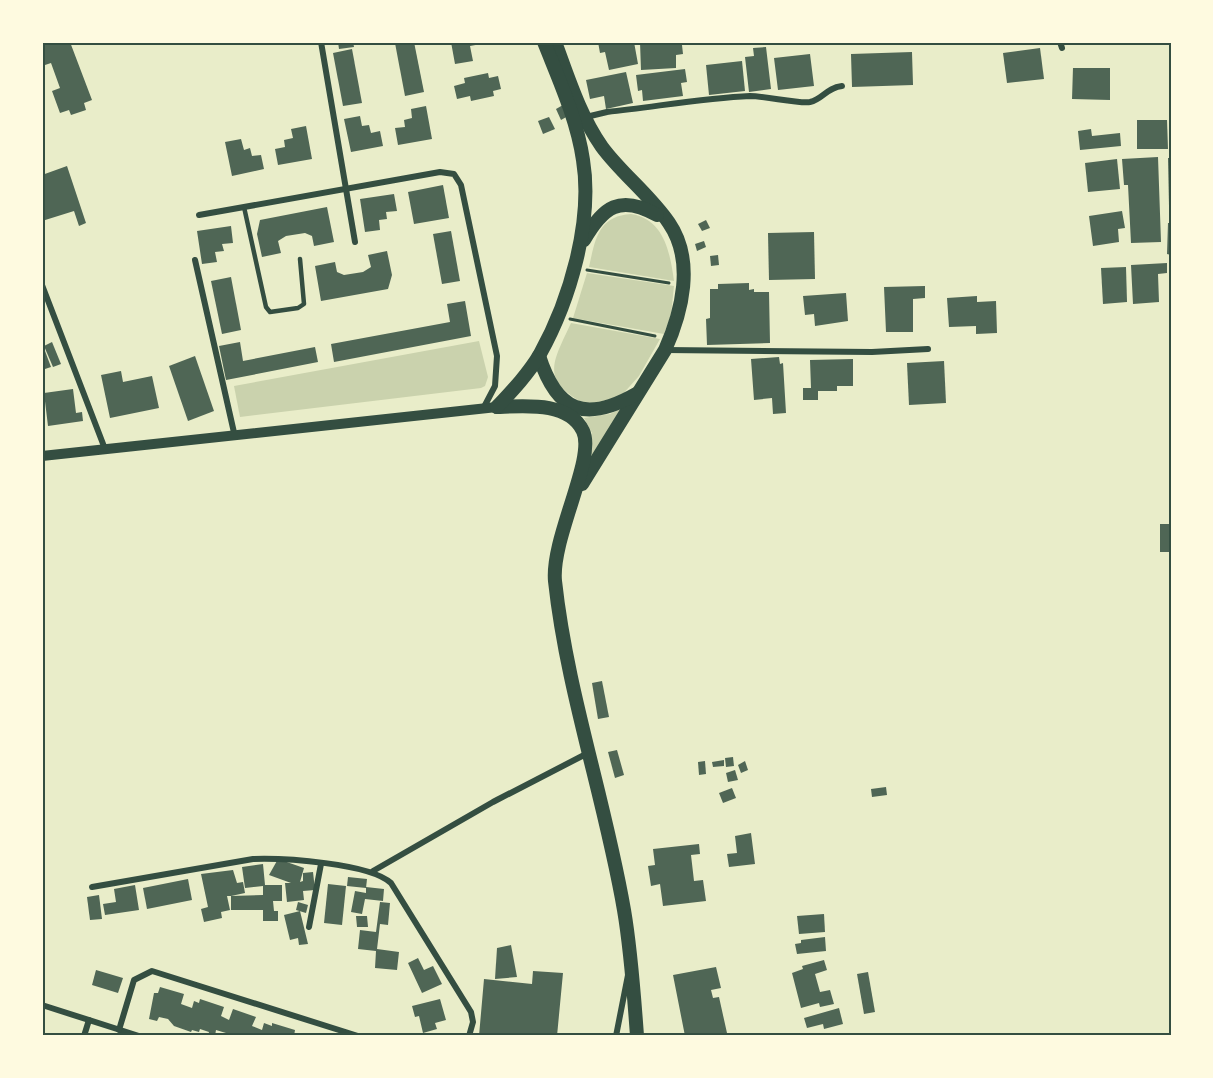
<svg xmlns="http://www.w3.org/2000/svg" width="1213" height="1078" font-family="Figtree,sans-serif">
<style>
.green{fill:#cad2ad}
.building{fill:#4f6655}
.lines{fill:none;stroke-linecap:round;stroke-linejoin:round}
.path{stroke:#344e41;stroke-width:3}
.service{stroke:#344e41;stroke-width:4.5}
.minor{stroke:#344e41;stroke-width:6}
.tertiary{stroke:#344e41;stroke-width:10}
.primary{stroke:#344e41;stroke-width:14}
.neatline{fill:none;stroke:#344e41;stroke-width:2}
</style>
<rect width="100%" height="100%" fill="#e9edc9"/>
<g class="green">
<path d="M631 214C664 219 670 252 674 281L589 267C595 240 598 216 631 214Z"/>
<path d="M587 273 674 286 671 315 664 334 573 318Z"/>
<path d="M571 323 660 339 639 376 621 396 587 405C540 380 552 364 571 323Z"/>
<path d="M479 341 488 377 485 386 481 388 240 417 234 386Z"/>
<path d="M624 407 590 459 592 433 584 418 610 414Z"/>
</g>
<g class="building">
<path d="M42 42H70L92 100 84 103 86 110 71 115 69 110 60 113 52 91 60 88 51 63 42 66V54L45 53Z"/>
<path d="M338 42H353L354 47 339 49Z"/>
<path d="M414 42 424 92 405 96 395 43Z"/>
<path d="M451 42H481V44L470 46 473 61 455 64Z"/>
<path d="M598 42H634L638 64 609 70 605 52 600 53Z"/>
<path d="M640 42H701V44L682 45 683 54 676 55V68L641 70Z"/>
<path d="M766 47 771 89 749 92 745 57 754 56 753 48Z"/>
<path d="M1040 48 1044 79 1007 83 1003 53Z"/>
<path d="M352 49 362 103 343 106 333 53Z"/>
<path d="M912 52 913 85 852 87 851 54Z"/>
<path d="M810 54 814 86 778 90 774 58Z"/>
<path d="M742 61 745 91 709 95 706 65Z"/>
<path d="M1073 68H1110V100L1072 99Z"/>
<path d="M685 69 687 82 681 83 683 96 643 101 642 90 638 91 636 75Z"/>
<path d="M626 72 633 103 606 109 604 96 590 99 586 80Z"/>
<path d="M488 73 489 78 498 76 501 89 493 91 494 96 471 101 470 96 457 99 454 86 465 83 464 78Z"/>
<path d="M563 105 568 116 561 120 556 109Z"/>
<path d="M426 106 432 139 398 145 395 128 405 127 404 120 412 118 411 109Z"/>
<path d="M360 116 362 126 369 125 371 133 380 131 383 146 351 152 344 119Z"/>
<path d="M549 117 555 129 543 134 538 121Z"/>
<path d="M1137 120H1167L1168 149H1137Z"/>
<path d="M306 126 312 159 278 165 275 149 285 147 284 140 293 138 291 129Z"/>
<path d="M1091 129 1092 136 1120 133 1121 146 1080 150 1078 131Z"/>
<path d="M241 139 244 150 250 148 252 156 261 155 264 169 232 176 225 142Z"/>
<path d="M1158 157 1161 242 1131 243 1128 185H1124L1122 159Z"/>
<path d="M1168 158H1171V206H1169Z"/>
<path d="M1117 159 1120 189 1088 192 1085 163Z"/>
<path d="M67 166 86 223 79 226 74 211 42 221V175Z"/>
<path d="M443 185 449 218 414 224 408 192Z"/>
<path d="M394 194 397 211 386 212 387 219 379 220 380 230 365 232 360 199Z"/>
<path d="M327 207 334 242 314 246 312 236 305 233 286 236 278 241 281 253 262 257 257 234 260 220Z"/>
<path d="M1122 211 1125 228 1118 229 1119 242 1093 246 1089 216Z"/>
<path d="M706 220 710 228 702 231 698 224Z"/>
<path d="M1168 223H1171V255L1167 254Z"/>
<path d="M231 226 233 243 222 244 224 251 215 252 217 262 202 264 197 231Z"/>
<path d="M451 231 460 281 442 284 433 234Z"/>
<path d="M814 232 815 279 769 280 768 233Z"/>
<path d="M704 241 706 247 697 251 695 244Z"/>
<path d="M387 251 392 275 388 289 321 301 315 266 335 262 337 272 344 275 363 272 371 267 368 255Z"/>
<path d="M718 255 719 265 711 266 710 256Z"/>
<path d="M1167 263V273L1158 274 1159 302 1133 304 1131 265Z"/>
<path d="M1126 267 1127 302 1103 304 1101 268Z"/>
<path d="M231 277 241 330 222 334 211 281Z"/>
<path d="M749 283V290L754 289V292H769L770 343 707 345 706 319 710 318V289H718V284Z"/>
<path d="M925 286V298L913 299V332H886L884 287Z"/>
<path d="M846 293 848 321 815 326 814 314 805 315 803 296Z"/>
<path d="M977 296V302L996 301 997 333 976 334V326L949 327 947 298Z"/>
<path d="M465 301 471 336 334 362 331 344 450 322 447 304Z"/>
<path d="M52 342 61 364 53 367 44 346Z"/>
<path d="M240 342 243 361 315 347 318 362 226 380 219 346Z"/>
<path d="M42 343 51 367 42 370Z"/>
<path d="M195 356 214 411 188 421 169 366Z"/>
<path d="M779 357 780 364 783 363 786 413 773 414 772 398 754 400 751 359Z"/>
<path d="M853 359V386H837V391H818V400H803V388H811L810 360Z"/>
<path d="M944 361 946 403 909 405 907 363Z"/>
<path d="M121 371 123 382 152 376 159 408 110 418 101 375Z"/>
<path d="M73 389 76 413 82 412 83 421 48 426 44 393Z"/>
<rect x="1160" y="524" width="11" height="28"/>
<path d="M602 681 609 717 598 719 592 683Z"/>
<path d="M617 750 624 775 615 778 608 752Z"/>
<path d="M733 757 734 766 726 767 725 758Z"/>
<path d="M724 760V766L713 767 712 762Z"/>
<path d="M705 761 706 774 699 775 698 762Z"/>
<path d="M745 761 748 770 741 773 738 765Z"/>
<path d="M735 770 738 780 728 782 726 773Z"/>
<path d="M886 787 887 795 872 797 871 789Z"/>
<path d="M732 788 736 798 723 803 719 793Z"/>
<path d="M751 833 755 864 729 867 727 854 737 853 735 836Z"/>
<path d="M699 844 700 854 691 855 694 881 703 880 706 901 663 906 660 884 651 886 648 866 655 865 653 849Z"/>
<path d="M278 859 304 868 300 882 303 881V873L313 872 315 890 303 891 304 900 287 902 285 883H291L269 875Z"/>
<path d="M263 864 265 885H282V901H273L274 911H278V921H263V910H231V896H227L230 910 221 912 222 918 204 922 201 909 208 907 201 874 233 870 237 883 243 882 245 893 231 896 263 895V886L245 888 242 867Z"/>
<path d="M348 877 367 879 366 888 347 886Z"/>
<path d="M188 879 192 900 147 909 143 888Z"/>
<path d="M328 884 346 886 342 925 324 923Z"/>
<path d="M135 885 139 910 105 915 103 904 116 902 114 889Z"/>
<path d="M366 887 384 889 383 901 365 899 362 914 351 912 355 891 366 893Z"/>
<path d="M99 895 102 919 90 920 87 897Z"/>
<path d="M298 902 308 905 306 913 296 910Z"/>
<path d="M380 902 390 903 388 925 380 924 377 949 399 952 397 970 375 968 376 951 358 949 360 930 376 932Z"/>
<path d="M300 911 308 944 299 945 298 938 290 940 284 915Z"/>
<path d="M824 914 825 932 799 934 797 916Z"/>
<path d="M356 916H367L368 927H357Z"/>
<path d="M825 937 826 951 797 954 795 944 801 943V940Z"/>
<path d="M511 945 517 977 495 979 497 948Z"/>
<path d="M418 958 424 970 433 966 442 984 422 993 408 963Z"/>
<path d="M824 960 827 970 815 974 820 992 830 990 834 1004 820 1007 819 1003 801 1008 792 973 803 969 802 966Z"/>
<path d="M716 967 721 988 711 990 713 998 719 997 727 1033 685 1036 673 975Z"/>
<path d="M96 970 123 978 118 993 92 985Z"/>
<path d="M533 971 563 973 557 1036H479L484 979 532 984Z"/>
<path d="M868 972 875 1012 864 1014 857 974Z"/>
<path d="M160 987 184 994 181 1004 192 1008 194 1001 199 1003 200 999 224 1007 221 1016 229 1020 233 1009 256 1017 252 1026 262 1030 264 1023 272 1026V1023L295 1030 294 1036H225L226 1033 216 1030 215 1036H208L209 1032 200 1029 199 1032 192 1030 191 1032 174 1026 168 1019 159 1017 157 1021 149 1019 154 993H158Z"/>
<path d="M440 999 446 1020 435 1023 437 1029 423 1033 419 1016 415 1017 412 1006Z"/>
<path d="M839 1008 843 1024 824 1029 823 1024 807 1028 804 1018Z"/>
</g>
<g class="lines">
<g class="path">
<path d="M587 270 669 283"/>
<path d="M570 319 655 336"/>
</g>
<path class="service" d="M244 207 266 307 270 312 298 308 304 304 300 259"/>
<g class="minor">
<path d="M321 42 355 242"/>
<path d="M1060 42 1062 48"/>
<path d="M586 117 607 112C655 107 703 98 750 96 765 96 800 104 810 102 823 99 826 88 842 86"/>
<path d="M199 215 440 172 454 174 461 185 497 356 495 386 484 407"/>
<path d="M195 260 235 437"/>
<path d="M42 285 105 449"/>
<path d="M665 350 872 352 928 349"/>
<path d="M373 871 493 802 588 753"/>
<path d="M92 887 253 859C284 858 369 863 391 883L471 1012 473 1022 469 1036"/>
<path d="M309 927 321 864"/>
<path d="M42 1005 139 1036"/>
<path d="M119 1030 134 980 152 971 358 1036"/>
<path d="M84 1036 89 1020"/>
<path d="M616 1036 628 975"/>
</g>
<path class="tertiary" d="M42 456 497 407"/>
<g class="primary">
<path d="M555 42C568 77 580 116 602 147 622 174 650 195 669 223 695 261 682 312 665 350L582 484"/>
<path d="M584 240C603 207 620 194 657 215"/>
<path d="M539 356C557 412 585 423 636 394"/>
<path d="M497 407C524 406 569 401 583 431 596 458 551 538 555 581 567 692 605 799 624 910 631 951 634 994 637 1036"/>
<path d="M497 407C512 391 529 373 540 354 570 300 593 221 583 160 577 119 559 80 544 42"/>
</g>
</g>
<rect width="1213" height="1078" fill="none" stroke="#fefae0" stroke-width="87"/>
<rect x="44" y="44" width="1126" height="990" class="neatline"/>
</svg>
